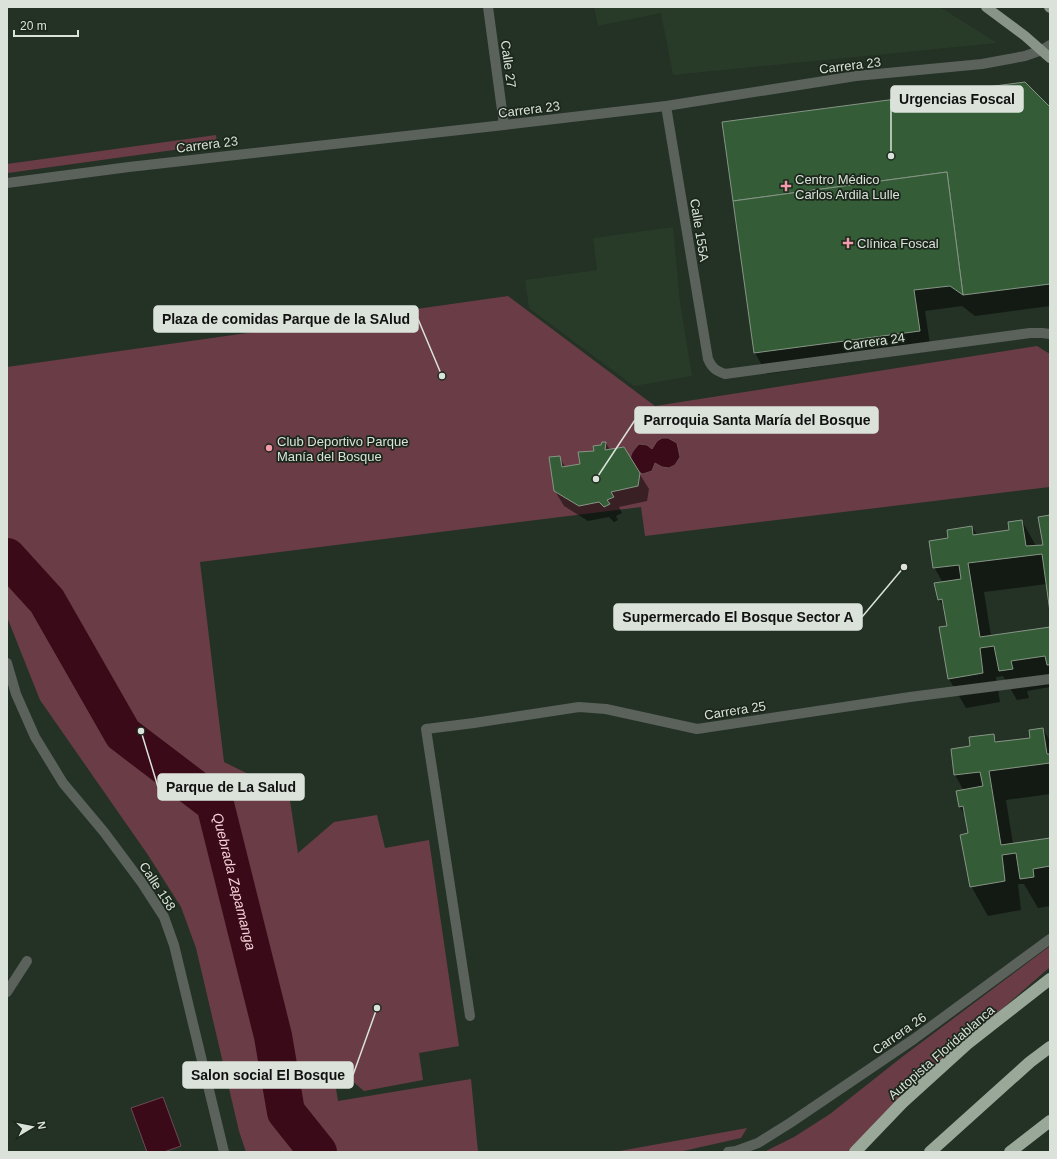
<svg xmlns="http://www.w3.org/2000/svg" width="1057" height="1159" font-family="Arial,sans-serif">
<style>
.built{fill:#283a28}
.green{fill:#6a3d46}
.water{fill:#3a0a19;stroke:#6a4b53}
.shadow{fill:#0007}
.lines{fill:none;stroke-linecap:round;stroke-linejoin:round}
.river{stroke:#3a0a19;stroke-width:38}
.building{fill:#345c36;stroke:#869586}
.minor{stroke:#5b615b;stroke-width:10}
.major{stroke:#879487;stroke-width:10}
.highway{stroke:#99a899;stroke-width:12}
.poi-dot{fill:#f39aab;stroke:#1b271b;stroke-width:1.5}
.labels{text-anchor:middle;stroke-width:3.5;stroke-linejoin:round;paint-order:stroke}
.street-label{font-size:13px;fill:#dae2da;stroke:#1b271b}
.poi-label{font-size:13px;fill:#dae2da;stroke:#1b271b;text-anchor:start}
.water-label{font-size:14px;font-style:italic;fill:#f6d1d7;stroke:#1b271b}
.leader{fill:none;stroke:#dae2da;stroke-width:1.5}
.callout-dot{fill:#dae2da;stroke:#1b271b;stroke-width:1.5}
.callout{fill:#dae2da;stroke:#dae2da;stroke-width:1.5}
.callout-label{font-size:14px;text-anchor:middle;font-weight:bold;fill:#111}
</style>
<rect width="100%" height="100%" fill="#243125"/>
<g class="built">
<path d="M594 7H940L997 43 673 75 661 13 598 26Z"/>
<path d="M673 227 680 302 692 376 634 386 529 308 525 280 597 270 593 238Z"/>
</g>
<g class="green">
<path d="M216 135 217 144 8 173 7 164Z"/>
<path d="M508 296 655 406 1037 346 1050 354V487L645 536 641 507 200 562 224 762 289 794 298 853 334 822 377 815 385 848 429 840 459 1046 419 1053 423 1080 364 1091 332 1064 338 1101 471 1079 478 1152H246L239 1131 196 948 181 907 148 855 40 700 7 617V367Z"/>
<path d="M1050 946V967L970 1037 855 1152H764L794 1137 830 1114 902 1057Z"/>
<path d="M747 1128 741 1138 679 1152H614Z"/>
</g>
<g class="water">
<path d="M662 438H668L677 443 680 457 675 465 669 468 662 467 655 463 652 471 643 474 636 471C628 458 629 455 639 444L647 445 652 449 657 441Z"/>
<path d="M163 1097 181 1146 164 1152H147L131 1108Z"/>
</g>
<g class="shadow">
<path d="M1050 108V306L975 316 962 306 925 311 931 351 767 374 755 353 723 123Z"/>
<path d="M603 443H606L610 450 639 473 649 489 647 501 619 507 622 513 616 516 618 520 614 522 609 517 588 521 564 506 555 491 559 457 566 468 581 465 602 446Z"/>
<path d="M1050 516V605L1047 584 984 592 991 636 1050 628V687L1027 691 1029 698 1017 700 1003 676 996 677 1000 702 966 708 949 679 948 626 945 610 939 599 943 583 934 567 950 539 972 527 977 535 1010 531 1022 521 1036 546H1044Z"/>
<path d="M1043 729 1050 741V794L1006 800 1013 844 1050 839V898H1049L1050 906 1038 908 1024 884H1018L1021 910 988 916 971 886 969 834 966 817 960 807 964 791 955 775 952 750 971 747 993 735 998 743 1031 738Z"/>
</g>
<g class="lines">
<path class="river" id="s1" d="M7 557 47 601 123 734 215 804 273 1036 286 1112 318 1152"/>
</g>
<g class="building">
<path d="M1025 82 1050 107V284L963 295 947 172 733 201 722 122Z"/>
<path d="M947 172 963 295 950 286 914 290 920 331 754 353 733 201Z"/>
<path d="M602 442H606L605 450 624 447 640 473 638 486 611 492 614 497 607 500 610 504 604 507 599 502 579 506 554 491 549 457 560 456 562 467 580 464 578 452 594 451 593 446 601 445Z"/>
<path d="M1050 515V612L1042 554 968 563 980 637 1050 627V665H1047L1045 656 1011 661 1013 669 999 671 994 646 980 648 983 673 948 679 939 627 947 626 942 599 938 600 934 583 961 579 959 565 933 568 929 541 948 538 947 530 972 526 973 535 1009 530 1008 522 1022 520 1026 546 1043 545 1038 517Z"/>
<path d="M1043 728 1047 754H1050V763L989 771 1001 845 1050 838V866L1033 869 1034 877 1020 879 1016 853 1002 855 1005 881 970 887 960 835 968 833 963 806 959 807 956 791 983 786 980 772 954 775 951 749 970 746 969 737 994 734 995 742 1030 738 1029 730Z"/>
</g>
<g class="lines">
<g class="minor">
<path d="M488 7 504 125"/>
<path d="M666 106 708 359C712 368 716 371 725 374L1030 333H1042L1050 334"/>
<path d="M7 183 129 167 504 125 666 106 856 76 982 64 1025 56 1042 50 1050 45"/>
<path d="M7 663 16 694 35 737 63 783 104 832 142 883 164 917 174 945 224 1152"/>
<path d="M7 992 27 961"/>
<path d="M470 1016 426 729 474 723 579 707 606 709 697 729 910 697 1050 679"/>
<path d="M728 1152 736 1151 758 1143 790 1123 914 1039 1050 939"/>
</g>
<g class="major">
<path d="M986 7 1025 36 1050 58"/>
<path d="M1049 7 1050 8"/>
</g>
<g class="highway">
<path d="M855 1152 902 1103 967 1044 1050 979"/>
<path d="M930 1152 1030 1062 1050 1047"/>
<path d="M1010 1152 1050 1121"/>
</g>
</g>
<g class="poi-dot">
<path d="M784 180h4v4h4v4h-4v4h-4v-4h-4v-4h4z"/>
<path d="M846 237h4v4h4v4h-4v4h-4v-4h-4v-4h4z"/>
<circle cx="269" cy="448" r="4"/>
</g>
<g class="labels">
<g class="street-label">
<text transform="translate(509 64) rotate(82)" y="5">Calle 27</text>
<text transform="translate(850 65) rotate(-7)" y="5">Carrera 23</text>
<text transform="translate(529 109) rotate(-7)" y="5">Carrera 23</text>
<text transform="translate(207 144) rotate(-7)" y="5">Carrera 23</text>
<text transform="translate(700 230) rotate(81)" y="5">Calle 155A</text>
<text transform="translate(874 341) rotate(-8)" y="5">Carrera 24</text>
<text transform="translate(735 710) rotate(-9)" y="5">Carrera 25</text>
<text transform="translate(158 886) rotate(57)" y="5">Calle 158</text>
<text transform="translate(899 1033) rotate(-35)" y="5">Carrera 26</text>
<text transform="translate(941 1052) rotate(-41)" y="5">Autopista Floridablanca</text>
</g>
<g class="poi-label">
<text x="795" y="184">Centro Médico<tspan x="795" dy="15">Carlos Ardila Lulle</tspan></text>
<text x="857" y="248">Clínica Foscal</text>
<text x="277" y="446">Club Deportivo Parque<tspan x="277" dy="15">Manía del Bosque</tspan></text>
</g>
<g class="water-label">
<text dy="5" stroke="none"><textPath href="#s1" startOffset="408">Quebrada Zapamanga</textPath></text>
</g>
</g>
<path class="leader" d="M891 156L891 99M442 376L418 319M596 479L635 420M904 567L862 617M141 731L158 787M377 1008L353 1075"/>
<g class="callout-dot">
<circle cx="891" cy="156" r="4"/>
<circle cx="442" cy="376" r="4"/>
<circle cx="596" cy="479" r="4"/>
<circle cx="904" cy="567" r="4"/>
<circle cx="141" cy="731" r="4"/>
<circle cx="377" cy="1008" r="4"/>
</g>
<g class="callout">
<rect x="891" y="86" width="132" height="26" rx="4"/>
<rect x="154" y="306" width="264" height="26" rx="4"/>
<rect x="635" y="407" width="243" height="26" rx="4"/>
<rect x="614" y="604" width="248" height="26" rx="4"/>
<rect x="158" y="774" width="146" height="26" rx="4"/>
<rect x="183" y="1062" width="170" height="26" rx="4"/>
</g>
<g class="callout-label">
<text x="957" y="104">Urgencias Foscal</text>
<text x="286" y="324">Plaza de comidas Parque de la SAlud</text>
<text x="757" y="425">Parroquia Santa María del Bosque</text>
<text x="738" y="622">Supermercado El Bosque Sector A</text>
<text x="231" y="792">Parque de La Salud</text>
<text x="268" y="1080">Salon social El Bosque</text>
</g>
<rect width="1057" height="1159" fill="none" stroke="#dae2da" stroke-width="16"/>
<g transform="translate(32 1127) rotate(80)" stroke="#1b271b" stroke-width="3" paint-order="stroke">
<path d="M0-3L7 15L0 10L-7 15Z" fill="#dae2da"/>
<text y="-6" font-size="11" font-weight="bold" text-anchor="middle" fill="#dae2da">N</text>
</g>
<path d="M14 30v6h64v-6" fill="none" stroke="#dae2da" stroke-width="2"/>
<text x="20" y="30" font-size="12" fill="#dae2da" stroke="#1b271b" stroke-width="3" paint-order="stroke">20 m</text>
</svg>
